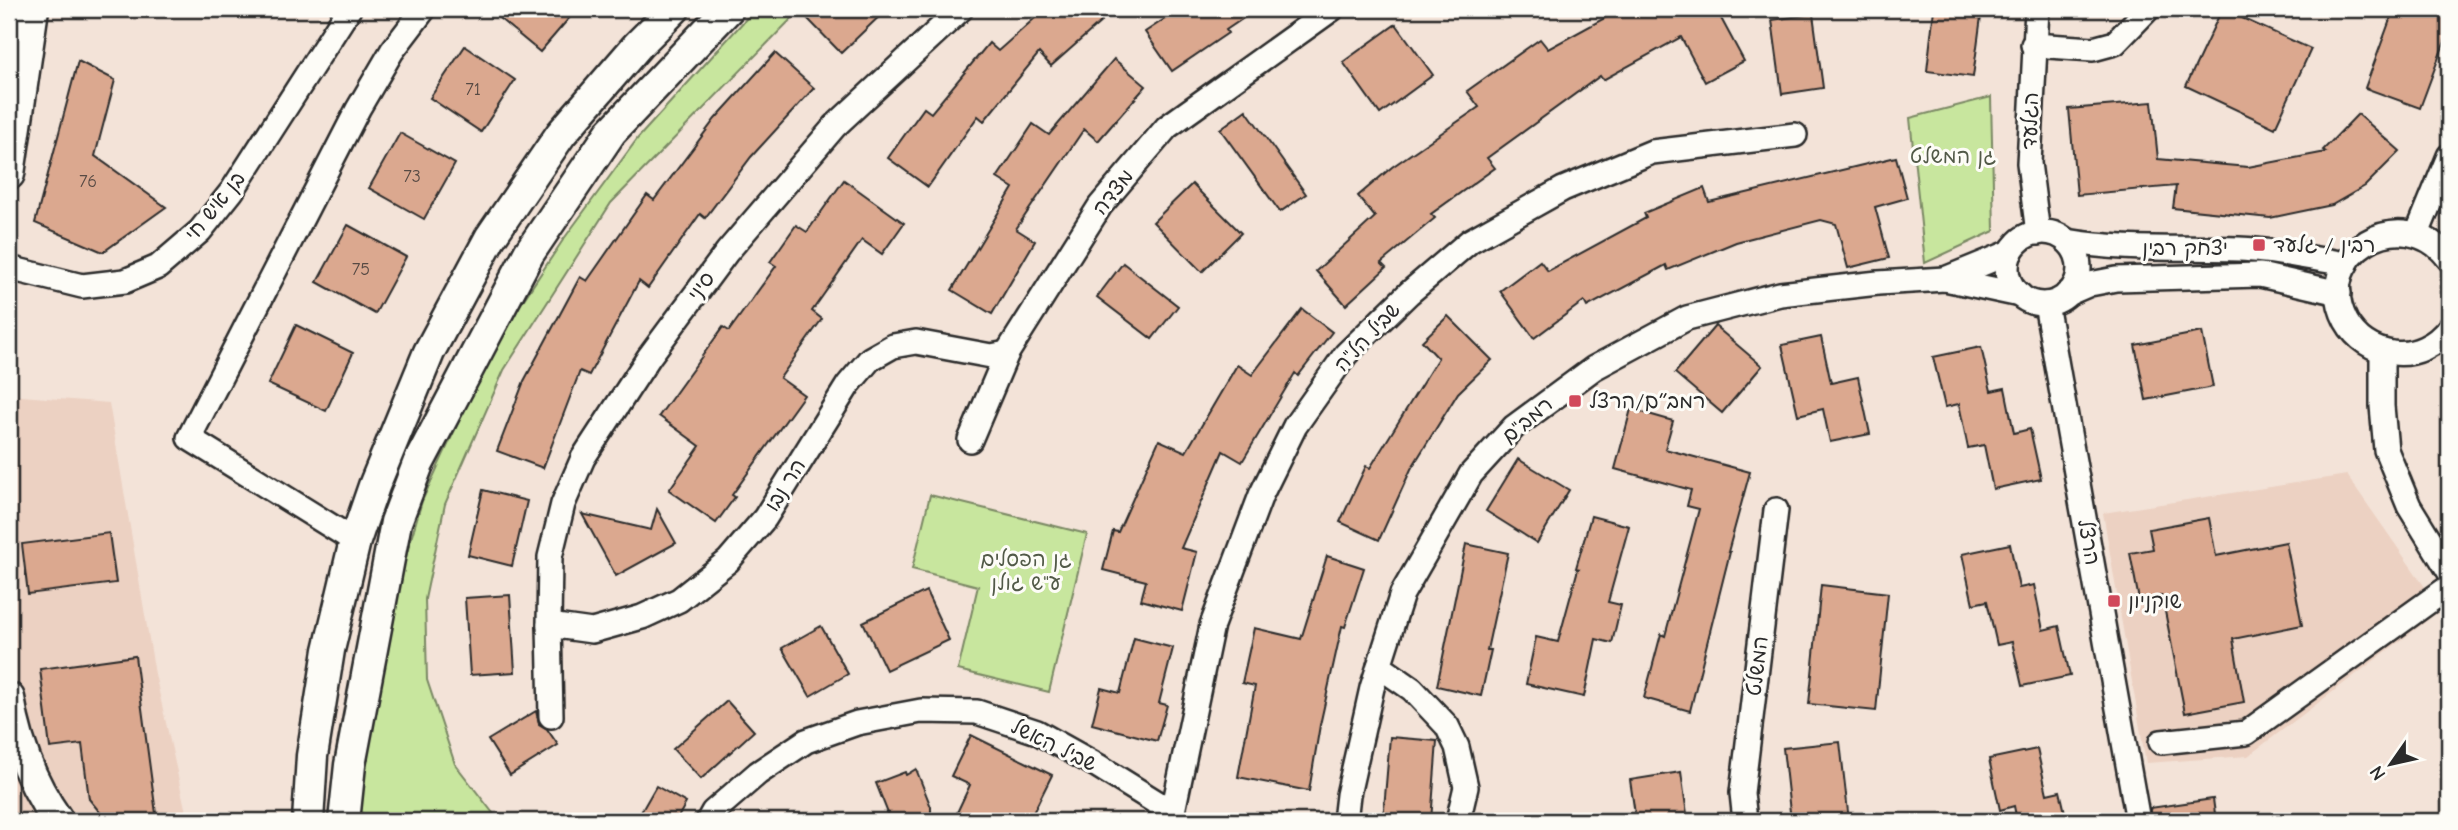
<svg xmlns="http://www.w3.org/2000/svg" width="2458" height="830" font-family="'Comic Neue','Playpen Sans Hebrew',sans-serif">
<rect width="100%" height="100%" fill="#f3e3d8"/>
<filter id="ink" filterUnits="userSpaceOnUse"><feTurbulence type="fractalNoise" baseFrequency=".0143" numOctaves="2"/><feDisplacementMap in="SourceGraphic" scale="14" xChannelSelector="R" yChannelSelector="G"/><feConvolveMatrix kernelMatrix="1 2 1 2 8 2 1 2 1" color-interpolation-filters="sRGB"/></filter>
<g filter="url(#ink)">
<g fill="#ecd1c2">
<polygon points="9,395 109,403 155,674 188,821 9,821"/>
<polygon points="2347,475 2441,610 2248,756 2146,763 2103,513"/>
</g>
<g fill="#c8e69e" stroke="#7a8864" stroke-width="2">
<polygon points="755,9 801,9 611,203 504,370 445,504 425,599 427,680 455,764 499,821 360,821 367,750 394,598 422,501 495,343 563,240 638,138"/>
<polygon points="1991,97 1994,231 1925,263 1910,118"/>
<polygon points="930,495 1087,534 1049,692 958,670 978,586 912,569"/>
</g>
<g fill="#dba88f" stroke="#2b2b2b" stroke-width="2">
<polygon points="488,9 577,9 540,52"/>
<polygon points="816,9 887,9 841,53 807,18"/>
<polygon points="1045,9 1091,9 1102,21 1051,66 1039,53 984,121 978,116 928,187 888,158 924,108 931,113 989,43 998,51"/>
<polygon points="1180,9 1257,9 1226,30 1228,33 1172,71 1145,32"/>
<polygon points="1621,9 1716,9 1744,61 1705,82 1681,37 1603,80 1600,76 1487,158 1495,168 1431,214 1435,218 1381,263 1386,268 1346,305 1316,271 1375,217 1358,196 1392,167 1479,107 1467,91 1540,39 1548,49"/>
<polygon points="1934,9 1982,9 1973,77 1927,71"/>
<polygon points="2222,9 2311,49 2275,128 2186,86"/>
<polygon points="2394,9 2449,9 2449,30 2420,108 2365,88"/>
<polygon points="1813,14 1823,88 1782,94 1772,20"/>
<polygon points="1396,24 1433,75 1380,114 1343,62"/>
<polygon points="465,46 515,80 481,132 430,98"/>
<polygon points="775,53 814,88 751,157 705,218 700,214 648,288 639,281 589,375 580,371 543,468 497,451 524,381 580,277 587,281 647,195 654,200 715,119"/>
<polygon points="1114,59 1146,86 1098,141 1084,129 1016,229 1035,241 992,314 952,290 1013,188 997,178 1033,124 1049,135"/>
<polygon points="78,61 115,80 95,156 166,207 103,252 35,223"/>
<polygon points="2152,102 2158,159 2248,167 2326,152 2323,150 2358,114 2400,151 2365,186 2332,205 2270,218 2173,208 2176,186 2077,195 2069,109"/>
<polygon points="1246,110 1306,194 1280,212 1220,129"/>
<polygon points="400,133 455,164 424,219 369,188"/>
<polygon points="1896,157 1907,198 1875,207 1889,258 1848,268 1836,224 1821,220 1736,242 1668,270 1666,265 1587,307 1584,301 1534,338 1500,291 1540,261 1548,271 1646,218 1644,213 1704,188 1709,202"/>
<polygon points="844,180 904,223 882,254 862,240 812,311 822,319 780,378 804,395 732,495 735,497 716,523 669,490 700,446 659,416 723,327 729,331 776,266 770,262 796,225 807,232"/>
<polygon points="1192,184 1241,233 1202,272 1153,222"/>
<polygon points="348,225 406,257 375,314 317,282"/>
<polygon points="1123,263 1178,306 1152,339 1097,297"/>
<polygon points="1302,309 1332,332 1298,376 1295,373 1242,462 1223,451 1181,548 1197,552 1182,611 1141,600 1146,581 1103,570 1113,531 1118,532 1159,440 1186,452 1237,365 1252,375"/>
<polygon points="1448,316 1492,360 1458,393 1411,469 1379,540 1340,522 1366,466 1370,468 1438,358 1422,341"/>
<polygon points="296,325 353,353 326,411 268,384"/>
<polygon points="1715,326 1762,366 1722,413 1675,373"/>
<polygon points="2202,332 2213,387 2146,400 2135,345"/>
<polygon points="1821,337 1831,383 1858,377 1870,434 1830,442 1823,409 1798,415 1782,345"/>
<polygon points="1981,347 1991,391 2005,388 2014,433 2030,429 2041,479 1993,489 1984,445 1968,448 1959,404 1945,407 1933,357"/>
<polygon points="1631,409 1673,421 1665,449 1750,472 1728,552 1730,552 1690,711 1644,698 1661,634 1665,636 1699,509 1687,506 1691,490 1615,469"/>
<polygon points="1518,459 1569,490 1537,543 1486,511"/>
<polygon points="483,490 527,501 512,566 468,555"/>
<polygon points="657,509 676,543 616,576 582,514 651,530"/>
<polygon points="1591,516 1629,526 1608,602 1621,605 1612,643 1596,639 1584,697 1526,684 1536,637 1558,642 1578,569 1580,569 1576,568"/>
<polygon points="2209,518 2216,556 2286,542 2302,625 2233,639 2244,702 2185,713 2162,596 2139,600 2130,553 2153,549 2149,529"/>
<polygon points="109,533 116,583 28,594 22,544"/>
<polygon points="1466,544 1508,553 1487,650 1491,650 1481,696 1437,686"/>
<polygon points="2010,544 2019,588 2034,585 2043,630 2059,626 2070,676 2022,686 2012,642 1997,645 1987,601 1973,604 1962,554"/>
<polygon points="1327,556 1364,568 1345,627 1342,626 1320,725 1309,791 1238,777 1255,686 1242,683 1254,628 1301,639"/>
<polygon points="1821,585 1888,593 1876,711 1809,704"/>
<polygon points="926,591 949,640 886,670 863,622"/>
<polygon points="510,595 515,672 470,675 465,598"/>
<polygon points="821,626 848,674 810,696 782,648"/>
<polygon points="1134,638 1173,648 1159,703 1167,705 1157,741 1092,724 1101,688 1120,693"/>
<polygon points="135,656 157,821 107,821 89,799 82,744 50,748 40,669"/>
<polygon points="727,701 754,731 701,779 673,749"/>
<polygon points="536,711 539,724 547,729 558,745 510,775 488,740"/>
<polygon points="971,735 1052,775 1029,821 953,821 970,785 951,776"/>
<polygon points="1390,737 1437,741 1431,821 1383,821"/>
<polygon points="1840,742 1849,821 1791,821 1783,748"/>
<polygon points="2037,749 2047,794 2060,791 2067,821 2017,821 2014,806 2000,810 1989,759"/>
<polygon points="916,769 931,807 931,815 915,821 891,821 876,783 905,772 906,775"/>
<polygon points="1681,772 1688,821 1636,821 1630,780"/>
<polygon points="656,786 686,803 676,821 636,821"/>
<polygon points="2213,799 2216,821 2152,821 2150,808"/>
</g>
<g fill="none" stroke-linecap="round" stroke-linejoin="round">
<defs>
<g id="minor">
<polyline points="2037,9 2029,163 2038,233"/>
<polyline points="2033,45 2093,49 2115,43 2148,9"/>
<circle cx="2043" cy="268" r="36"/>
<polyline points="2417,234 2449,156"/>
<path d="M 2067,241 C 2124,251 2181,247 2239,249 C 2274,250 2310,258 2346,264"/>
<path d="M 2449,259 C 2403,198 2311,254 2346,321 C 2356,339 2373,350 2393,353 C 2415,356 2436,345 2449,328"/>
<polyline points="9,268 82,286 125,281 158,267 200,231 232,191 349,9"/>
<polyline points="1945,279 2011,252"/>
<polyline points="2067,294 2090,284 2116,279 2260,275 2339,293"/>
<polyline points="2046,304 2138,821"/>
<polyline points="2382,351 2382,406 2386,450 2409,506 2449,571"/>
<polyline points="970,440 1007,353 1100,206 1167,127 1332,9"/>
<polyline points="355,541 189,438 358,109 392,51 424,9"/>
<polyline points="549,625 592,631 642,617 679,600 728,561 765,518 848,385 870,359 893,346 916,342 991,356 1007,353"/>
<polyline points="1379,666 1412,689 1447,726 1457,747 1466,787 1458,821"/>
<polyline points="551,716 549,625 550,557 563,504 583,458 649,357 727,252 835,126 961,9"/>
<polyline points="2161,742 2246,733 2449,587"/>
<polyline points="708,821 713,812 758,773 806,741 857,723 921,711 977,712 1037,732 1098,766 1172,812"/>
<polyline points="1171,821 1212,625 1261,495 1295,426 1346,354 1409,293 1470,241 1563,189 1652,152 1795,135"/>
<polyline points="1345,821 1348,795 1372,688 1402,594 1471,474 1514,427 1594,368 1687,318 1780,294 1878,283 1945,279 2020,295"/>
<polyline points="1745,821 1742,793 1776,510"/>
</g>
<g id="major">
<polyline points="9,174 33,9"/>
<path d="M 9,698 C 16,744 31,783 58,821"/>
<polyline points="308,821 312,756 329,650 355,541 374,486 429,352 490,238 561,134 638,45 674,9"/>
<polyline points="344,821 350,765 396,522 418,464 529,253 611,132 728,9"/>
</g>
</defs>
<use href="#minor" stroke="#2b2b2b" stroke-width="28"/>
<use href="#major" stroke="#2b2b2b" stroke-width="35"/>
<use href="#minor" stroke="#fdfcf7" stroke-width="23"/>
<use href="#major" stroke="#fdfcf7" stroke-width="30"/>
</g>
</g>
<g fill="#d1495b" stroke="#fdfcf7" stroke-width="2.5">
<rect x="2252" y="238" width="14" height="14" rx="3.5"/>
<rect x="1568" y="394" width="14" height="14" rx="3.5"/>
<rect x="2107" y="594" width="14" height="14" rx="3.5"/>
</g>
<g text-anchor="middle" dominant-baseline="central" stroke-width="6" stroke-linejoin="round" paint-order="stroke">
<g font-size="18" fill="#574a44">
<text x="473" y="89">71</text>
<text x="412" y="176">73</text>
<text x="88" y="181">76</text>
<text x="361" y="269">75</text>
</g>
<g font-size="21" fill="#2b2b2b" stroke="#fdfcf7">
<text transform="translate(2030 121) rotate(-88)">הגלעד</text>
<text transform="translate(1113 192) rotate(-51)">מצדה</text>
<text transform="translate(215 206) rotate(-51)">בן איש חי</text>
<text x="2185" y="248">יצחק רבין</text>
<text transform="translate(701 286) rotate(-54)">סיני</text>
<text transform="translate(1367 337) rotate(-47)">שביל הל"ה</text>
<text transform="translate(1527 420) rotate(-40)">רמב"ם</text>
<text transform="translate(785 485) rotate(-58)">הר נבו</text>
<text transform="translate(2089 542) rotate(80)">הרצל</text>
<text transform="translate(1757 666) rotate(-83)">המשלט</text>
<text transform="translate(1054 745) rotate(26)">שביל האשל</text>
</g>
<g font-size="21" fill="#525a48" stroke="#fdfcf7">
<text x="1953" y="156">גן המשלט</text>
<text x="1026" y="559">גן הפסלים<tspan x="1026" dy="24">ע"ש גולן</tspan></text>
</g>
<g font-size="21" fill="#2b2b2b" stroke="#fdfcf7" text-anchor="start">
<text x="2273" y="245">רבין / גלעד</text>
<text x="1589" y="401">רמב״ם/הרצל</text>
<text x="2128" y="601">שוקניון</text>
</g>
</g>
<rect width="2458" height="830" fill="none" stroke="#fdfcf7" stroke-width="35"/>
<rect x="18" y="18" width="2423" height="795" fill="none" stroke="#2b2b2b" stroke-width="2.5" filter="url(#ink)"/>
<g transform="translate(2391 764) rotate(236)" stroke="#fdfcf7" stroke-width="5" paint-order="stroke">
<path d="M0-5L12 26L0 18L-12 26Z" fill="#2b2b2b"/>
<text y="-10" font-size="19" font-weight="bold" text-anchor="middle" fill="#2b2b2b">N</text>
</g>
</svg>
